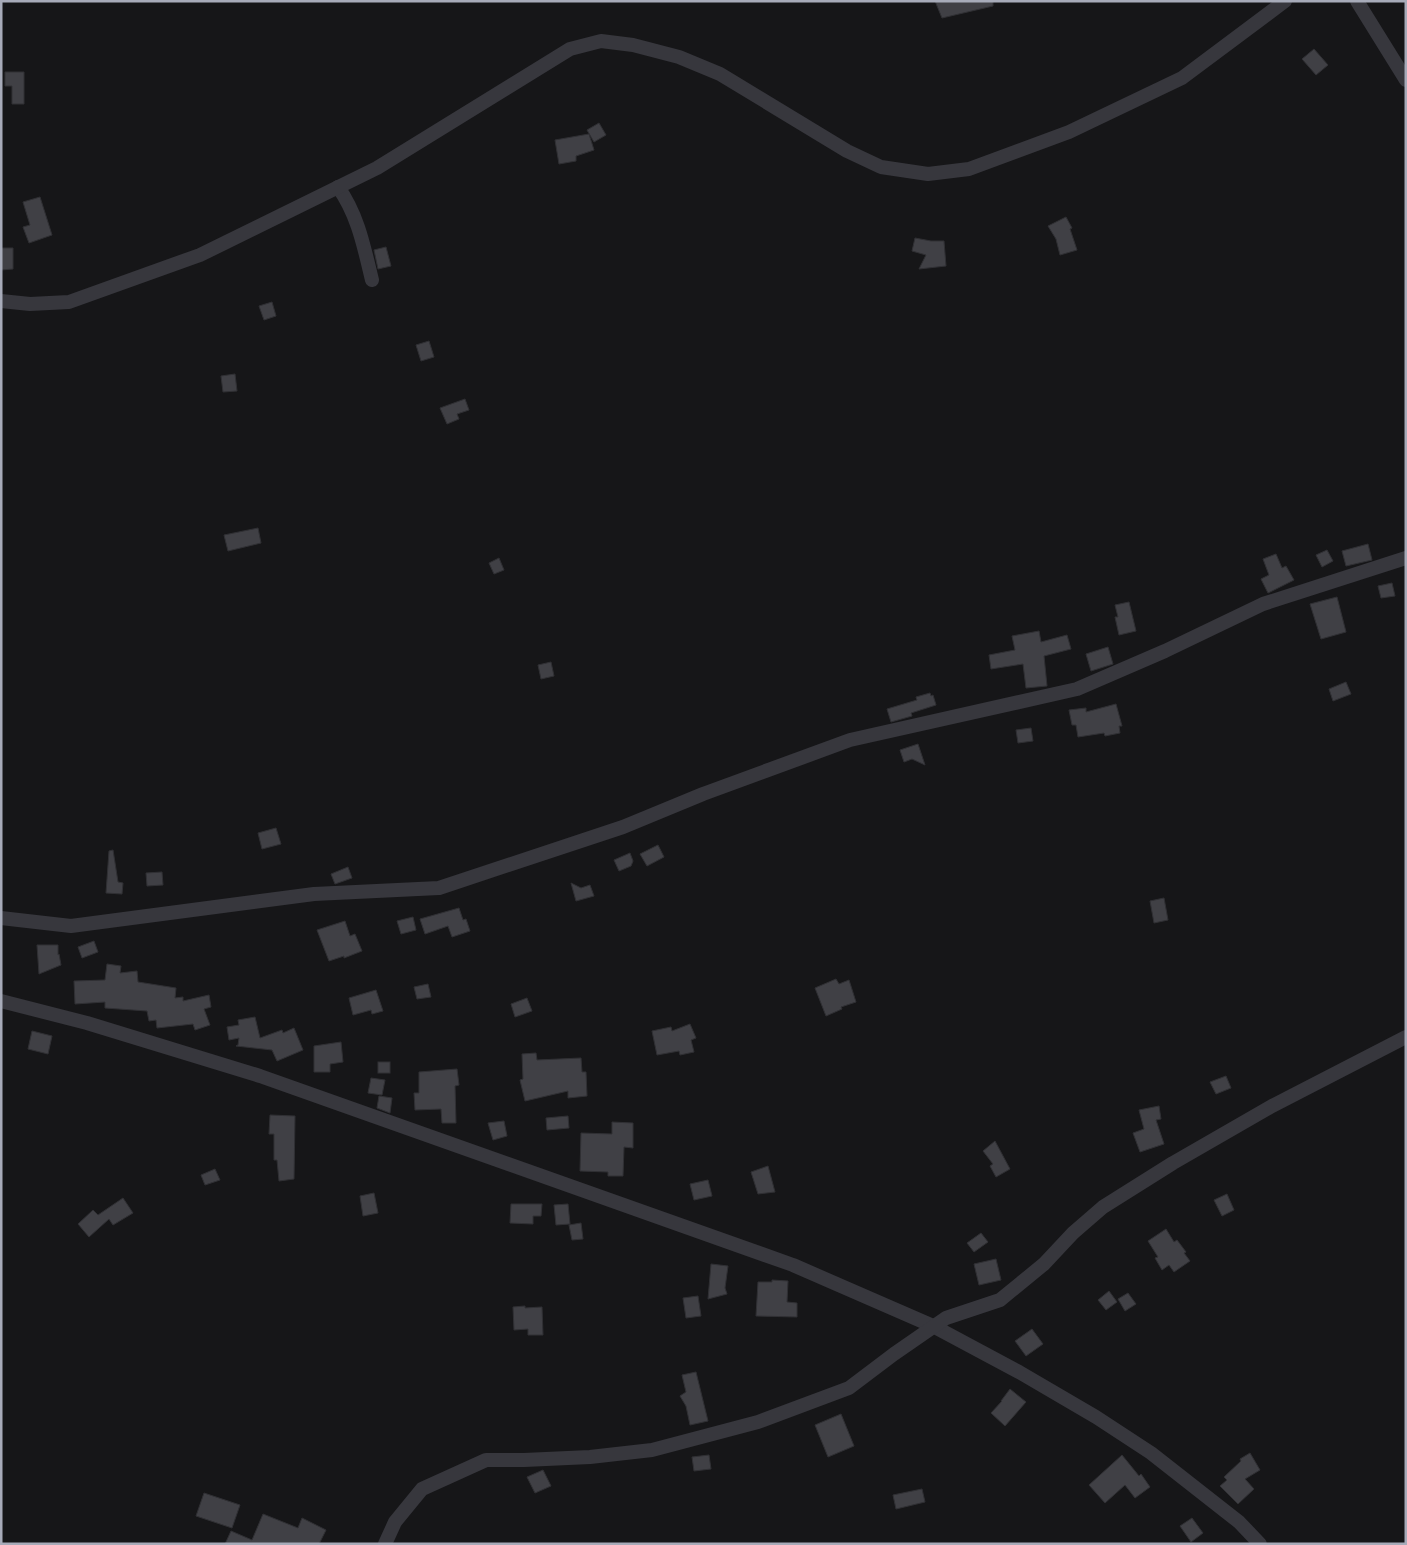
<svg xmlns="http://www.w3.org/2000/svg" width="1407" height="1545" font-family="'Public Sans',sans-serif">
<rect width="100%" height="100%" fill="#161618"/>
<g fill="#404045" stroke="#303034">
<polygon points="935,1 993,1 993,6 942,18"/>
<polygon points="1314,49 1328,65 1316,75 1302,59"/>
<polygon points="5,72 24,72 24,104 12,104 12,86 5,86"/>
<polygon points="599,123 606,135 594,142 587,130"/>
<polygon points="589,134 594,150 576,156 576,161 559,164 555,140"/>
<polygon points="40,197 52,235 29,243 23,227 30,225 23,202"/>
<polygon points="1066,217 1072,228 1070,229 1077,250 1060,255 1056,239 1048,226"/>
<polygon points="915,238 931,241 944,241 946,266 919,269 926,255 912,251"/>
<polygon points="386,247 391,266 378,269 374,250"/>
<polygon points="1,248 13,248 13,269 1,270"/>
<polygon points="272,302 276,316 264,320 259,306"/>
<polygon points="429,341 434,357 421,361 416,345"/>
<polygon points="235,374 237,391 223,392 221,376"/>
<polygon points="465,399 469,410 457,414 459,419 447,424 440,408"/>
<polygon points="258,528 261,543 228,551 224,535"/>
<polygon points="1368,544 1372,560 1346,566 1342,551"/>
<polygon points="1327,550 1333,561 1322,567 1316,555"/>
<polygon points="1276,554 1282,568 1286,566 1294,580 1268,593 1261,579 1269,575 1263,559"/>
<polygon points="499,558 504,570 494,574 489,563"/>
<polygon points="1392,583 1395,596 1381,598 1378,586"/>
<polygon points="1337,597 1346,632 1321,639 1310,604"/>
<polygon points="1129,602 1136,631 1119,635 1115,617 1118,617 1115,605"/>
<polygon points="1039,631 1041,642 1067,635 1071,649 1044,656 1047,686 1026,688 1023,664 991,669 989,655 1015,650 1012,636"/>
<polygon points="1108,647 1113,664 1091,671 1086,654"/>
<polygon points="551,662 554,676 541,679 538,665"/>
<polygon points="1346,682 1351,694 1333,701 1329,689"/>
<polygon points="930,693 931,696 933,695 936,705 911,713 912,716 891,722 887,709 917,700 916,697"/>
<polygon points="1116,704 1122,726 1119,726 1120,733 1105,736 1104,733 1078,737 1076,725 1072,725 1069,710 1086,708 1086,712"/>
<polygon points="1031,728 1033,741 1018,743 1016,730"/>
<polygon points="918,744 925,765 912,759 904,762 900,750"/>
<polygon points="276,828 281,844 262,849 258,833"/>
<polygon points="658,845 664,857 647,866 640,854"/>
<polygon points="113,850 118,882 123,883 122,894 106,893 109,851"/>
<polygon points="630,853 633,861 631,866 619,871 614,860"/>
<polygon points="348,867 352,878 335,884 331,874"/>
<polygon points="162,872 163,885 147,886 146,873"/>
<polygon points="571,883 581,888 590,885 594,896 576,901"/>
<polygon points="1164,898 1168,920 1154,923 1150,901"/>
<polygon points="459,908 463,920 466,919 470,931 452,937 448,926 425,934 420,919"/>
<polygon points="413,917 416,930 401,934 397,921"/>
<polygon points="345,921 350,936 355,934 362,951 344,958 344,956 329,961 317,930"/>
<polygon points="94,941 98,952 82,958 78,947"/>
<polygon points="37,945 58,945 58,955 59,954 61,965 39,974"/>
<polygon points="107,964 121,966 120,973 137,971 138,982 176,988 175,998 183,997 183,1001 209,995 211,1007 204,1009 210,1025 195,1030 193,1024 157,1028 156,1020 149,1021 147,1011 105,1008 105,1002 75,1004 74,981 105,980"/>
<polygon points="836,979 839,984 849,980 856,1002 841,1007 842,1009 826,1016 815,988"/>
<polygon points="428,984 431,997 417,999 414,987"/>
<polygon points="376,990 383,1011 372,1014 371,1010 353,1015 349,998"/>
<polygon points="527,998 532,1011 515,1017 511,1004"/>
<polygon points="255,1017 260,1038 282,1030 283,1033 294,1028 303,1050 277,1061 272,1050 236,1046 238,1045 239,1038 229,1040 227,1027 239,1025 238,1020"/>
<polygon points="690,1024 696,1038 691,1040 694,1052 680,1055 679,1051 657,1055 652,1031 671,1027 672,1031"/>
<polygon points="32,1031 52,1036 48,1054 28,1049"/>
<polygon points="341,1042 343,1062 330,1064 330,1072 314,1072 314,1046"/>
<polygon points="536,1053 537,1060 581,1058 582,1072 586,1072 587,1096 568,1098 568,1091 525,1101 520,1080 523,1079 522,1054"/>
<rect x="378" y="1062" width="12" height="11"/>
<polygon points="457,1069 459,1085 455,1086 456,1123 442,1123 441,1109 415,1110 414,1093 419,1093 419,1072"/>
<polygon points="1226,1076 1231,1088 1216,1094 1210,1082"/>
<polygon points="371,1078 385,1080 382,1095 368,1093"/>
<polygon points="379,1096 392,1098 390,1113 377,1108"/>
<polygon points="1159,1106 1161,1119 1156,1120 1164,1144 1140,1152 1133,1133 1144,1129 1139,1110"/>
<polygon points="270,1115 295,1116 294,1179 279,1181 277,1160 274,1160 274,1134 269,1134"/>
<polygon points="568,1116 569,1128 547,1130 546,1118"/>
<polygon points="504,1121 507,1136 493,1140 488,1123"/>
<polygon points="612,1122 633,1123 633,1148 624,1147 623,1176 608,1176 608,1172 580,1171 581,1133 612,1134"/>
<polygon points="995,1141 1010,1169 996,1177 990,1166 993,1164 983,1151"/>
<polygon points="768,1166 775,1192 758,1194 751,1172"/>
<polygon points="215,1169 220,1180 205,1185 201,1175"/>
<polygon points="708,1180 712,1196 694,1200 690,1184"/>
<polygon points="374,1193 378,1213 363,1216 360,1196"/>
<polygon points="1227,1194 1234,1210 1222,1216 1214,1200"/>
<polygon points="123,1198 133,1213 113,1225 109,1219 89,1237 78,1224 93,1210 98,1215"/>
<polygon points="511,1204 542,1204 541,1216 533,1216 533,1224 510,1223"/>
<polygon points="568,1204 570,1224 556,1225 554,1205"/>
<polygon points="581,1223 583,1239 572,1240 569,1225"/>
<polygon points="1166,1229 1174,1242 1177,1240 1186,1252 1184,1253 1190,1261 1174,1272 1169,1265 1162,1270 1155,1258 1158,1257 1148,1241"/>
<polygon points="981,1233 988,1242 974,1252 967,1243"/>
<polygon points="996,1259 1001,1280 979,1285 974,1264"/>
<polygon points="711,1264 728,1266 725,1288 727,1294 708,1299"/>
<polygon points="772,1280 788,1281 787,1302 797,1303 797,1317 756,1316 758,1282 772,1282"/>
<polygon points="1109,1291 1117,1302 1106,1310 1098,1300"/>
<polygon points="1128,1293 1136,1304 1125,1311 1118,1299"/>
<polygon points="698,1296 701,1316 686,1318 683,1298"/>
<polygon points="525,1306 525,1308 542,1307 543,1335 528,1335 528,1329 514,1330 513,1307"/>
<polygon points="1032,1329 1043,1344 1026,1356 1015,1341"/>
<polygon points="696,1372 708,1421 690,1425 686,1406 680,1396 686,1392 682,1375"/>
<polygon points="1010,1389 1026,1402 1005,1426 991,1413 1002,1401 1001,1401"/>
<polygon points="841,1414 854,1446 828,1457 815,1425"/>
<polygon points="1250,1453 1260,1470 1245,1479 1254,1489 1238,1504 1220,1486 1227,1480 1224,1477 1241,1461 1240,1459"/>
<polygon points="709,1455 711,1469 694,1471 692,1457"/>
<polygon points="1122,1455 1139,1476 1141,1474 1150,1487 1135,1498 1125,1485 1105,1503 1089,1485"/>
<polygon points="543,1470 551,1486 535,1493 527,1477"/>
<polygon points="922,1489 925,1502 896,1509 893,1495"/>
<polygon points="204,1493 240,1505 232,1528 196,1516"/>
<polygon points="263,1514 298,1528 302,1518 326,1530 319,1544 225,1544 231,1531 252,1540"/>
<polygon points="1192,1518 1203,1533 1191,1542 1180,1526"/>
</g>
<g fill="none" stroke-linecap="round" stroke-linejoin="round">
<g stroke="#37373d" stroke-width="14">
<polyline points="1357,1 1406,80"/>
<path d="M 338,187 C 358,215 364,247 372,280"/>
<polyline points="1,301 30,304 69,302 200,255 377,168 570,49 601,41 633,45 679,57 720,74 847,151 881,167 928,174 969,169 1069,132 1182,78 1285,1"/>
<polyline points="1,918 71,926 314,894 439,888 623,827 703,794 850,740 1077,689 1165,651 1263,604 1406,558"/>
<polyline points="1,1001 87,1023 260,1076 793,1265 933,1326 1019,1372 1096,1417 1151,1453 1239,1522 1260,1544"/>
<polyline points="385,1544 395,1522 422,1489 486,1460 524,1460 590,1457 652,1450 758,1422 849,1388 894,1354 946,1318 1000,1300 1044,1264 1073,1233 1103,1207 1173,1163 1272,1106 1406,1037"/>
</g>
</g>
<rect width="1407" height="1545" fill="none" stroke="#a7abb9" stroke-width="5"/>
</svg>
